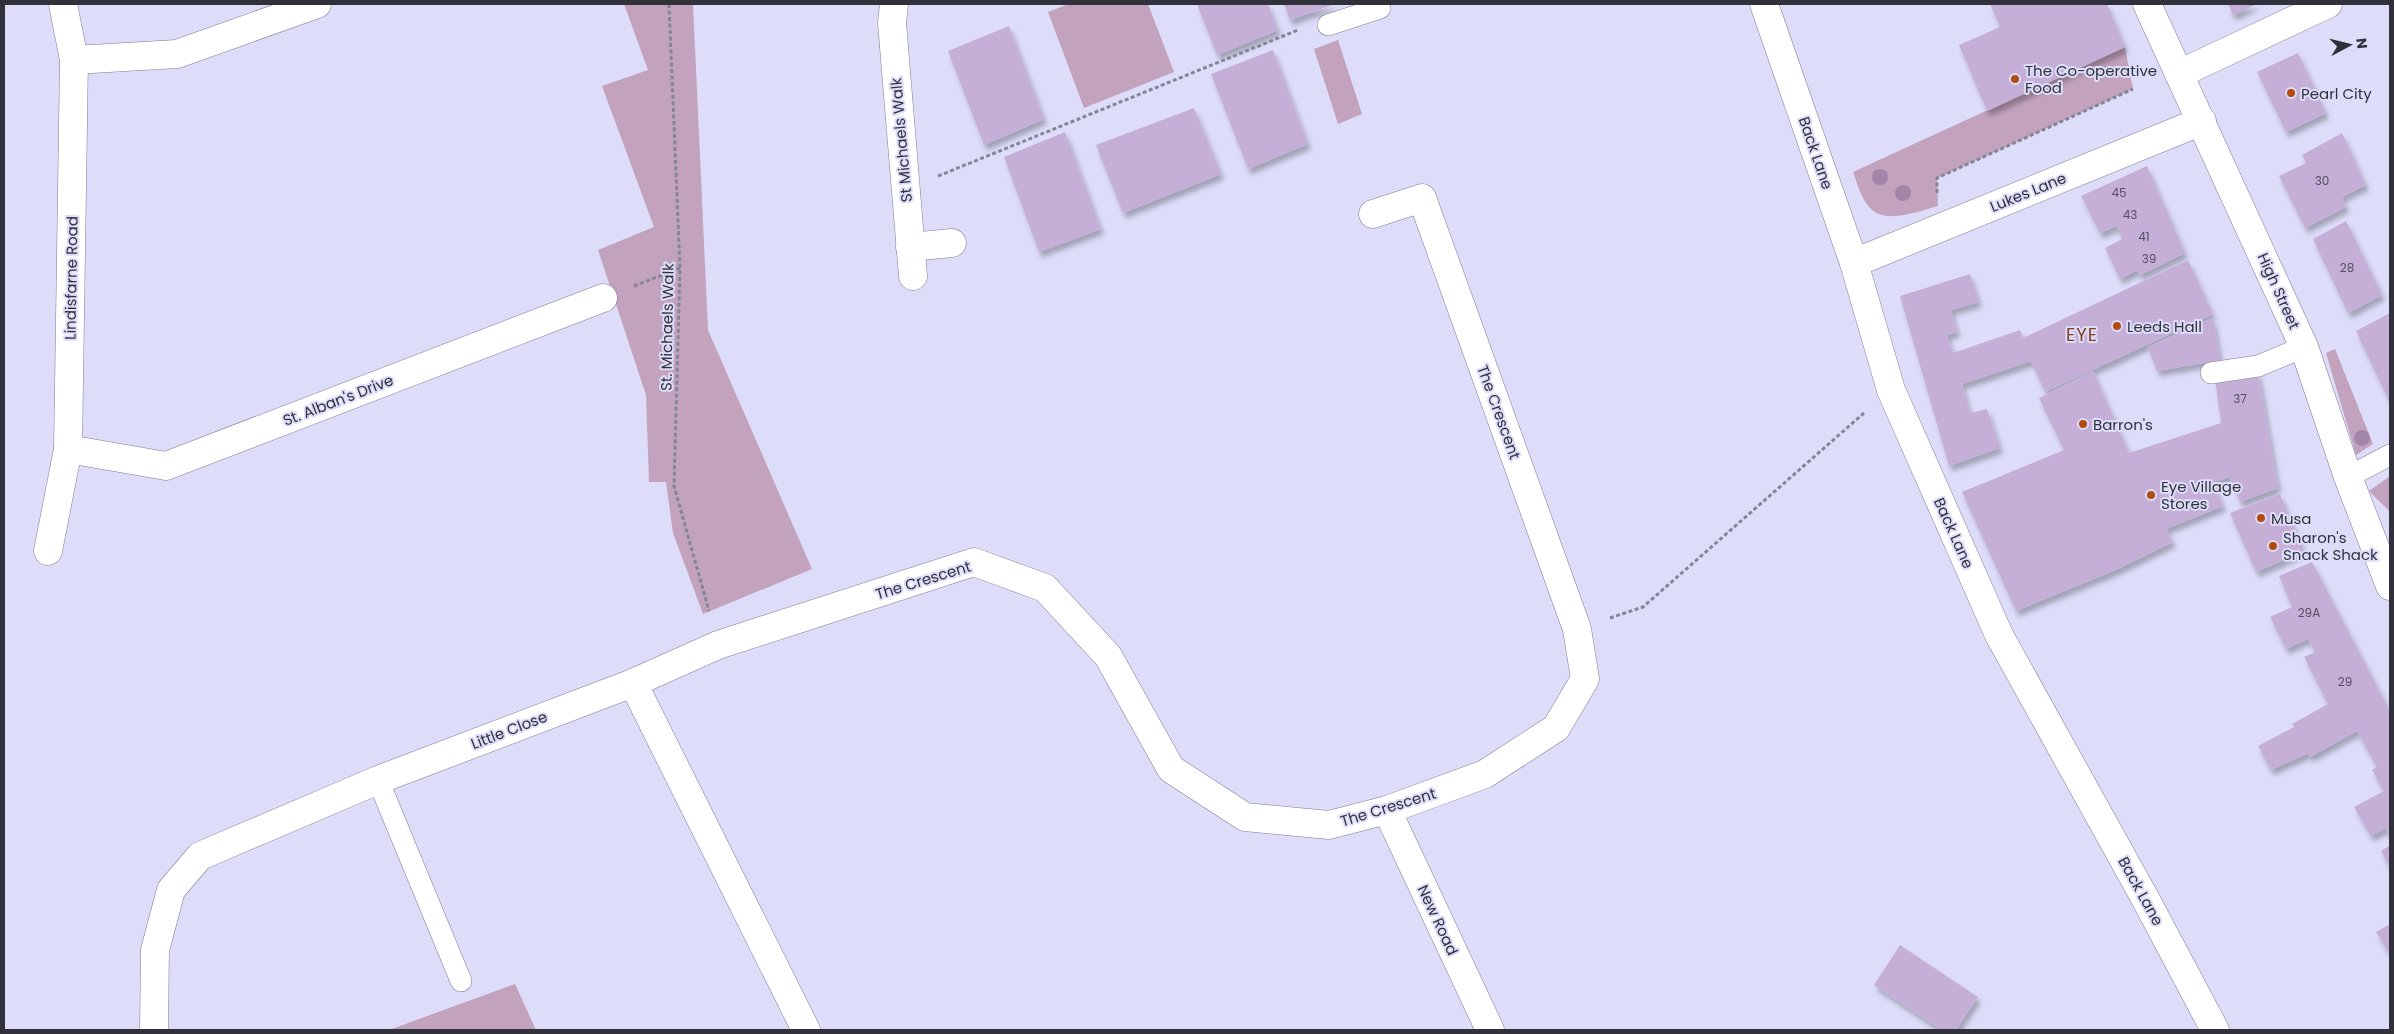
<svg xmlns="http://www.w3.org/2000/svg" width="2394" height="1034" font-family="Poppins,sans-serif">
<defs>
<filter id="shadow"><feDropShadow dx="3" dy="5.5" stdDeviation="2.5" flood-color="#0004"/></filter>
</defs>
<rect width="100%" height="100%" fill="#ddddfa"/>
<g fill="#c2a2bc">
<polygon points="624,4 693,4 708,330 812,569 703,614 673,533 666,482 649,482 646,395 598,250 654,227 602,86 648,70"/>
<polygon points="1069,4 1148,4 1174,72 1084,108 1048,12"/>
<polygon points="1338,40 1362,114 1338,124 1314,49"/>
<path d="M 2125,47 L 2133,89 L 1937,178 L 1938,206 C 1919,211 1886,225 1870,208 C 1861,198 1857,183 1853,172 Z"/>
<polygon points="2335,349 2373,444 2356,455 2326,353"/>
<polygon points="2390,476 2390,512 2369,491"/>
<polygon points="515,984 536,1030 389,1030"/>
</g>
<g fill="#c5afd7" filter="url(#shadow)">
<polygon points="1197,4 1268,4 1278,30 1217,55"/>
<polygon points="1284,4 1335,4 1290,20"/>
<polygon points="1990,4 2107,4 2125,47 1987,111 1959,45 2000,27"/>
<polygon points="2228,4 2257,4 2233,15"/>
<polygon points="1009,26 1044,119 984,145 948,51"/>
<polygon points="1273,50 1308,144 1248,169 1211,74"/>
<polygon points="2298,53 2326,113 2286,132 2257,72"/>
<polygon points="1194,108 1221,174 1123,213 1096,145"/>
<polygon points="1065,132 1101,229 1039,252 1004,157"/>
<polygon points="2342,133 2366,185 2342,197 2346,207 2305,228 2279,176 2306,163 2302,155"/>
<polygon points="2147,166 2185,253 2140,275 2137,270 2120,279 2105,248 2122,239 2117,226 2100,233 2081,196"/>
<polygon points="2346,221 2382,295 2348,313 2313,239"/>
<polygon points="2188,260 2213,314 2045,392 2031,361 1962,384 1970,413 1987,409 2000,448 1949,466 1900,296 1970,274 1979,302 1951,310 1957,332 1947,335 1953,353 2020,330 2023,338"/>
<polygon points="2390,313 2390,403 2356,331"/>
<polygon points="2213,318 2220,360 2157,371 2148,347"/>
<polygon points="2093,371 2129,453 2221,423 2215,379 2258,372 2278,488 2240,502 2230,477 2213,482 2223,506 2166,529 2173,542 2118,569 2016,611 1962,492 2064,450 2039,398"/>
<polygon points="2280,494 2304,551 2256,572 2230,513"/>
<polygon points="2312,562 2390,711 2390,837 2386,828 2371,836 2354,807 2384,791 2372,770 2377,767 2357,731 2310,757 2308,753 2271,770 2258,746 2294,727 2292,724 2328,704 2304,657 2315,652 2308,639 2286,649 2270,617 2292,607 2279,576"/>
<polygon points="2390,845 2390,867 2381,851"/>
<polygon points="2390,924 2390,952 2389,953 2376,932"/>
<polygon points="1900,945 1978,997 1956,1030 1942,1030 1874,985"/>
</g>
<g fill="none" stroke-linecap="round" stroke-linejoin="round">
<defs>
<g id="service">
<polyline points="1328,25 1380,8"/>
<polyline points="2211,373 2258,366 2304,347"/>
<polyline points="2348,477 2390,455"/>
<polyline points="378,780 461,981"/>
</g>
<g id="minor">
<polyline points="894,4 892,23 913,276"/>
<polyline points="1764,4 1854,263 1891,390 1999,635 2146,900 2215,1030"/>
<polyline points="74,60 177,54 317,4"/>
<polyline points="2179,74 2328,4"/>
<polyline points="910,247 952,243"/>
<polyline points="1854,263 2202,121"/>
<polyline points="68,449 166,466 603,298"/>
<polyline points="48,551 68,449 74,60 63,4"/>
<polyline points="633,683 806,1030"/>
<polyline points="1387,810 1490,1030"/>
<polyline points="154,1030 155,950 171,890 200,856 378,780 633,683 718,645 974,562 1045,588 1108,656 1171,769 1245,817 1329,825 1387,810 1485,774 1556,728 1585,679 1577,629 1422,198 1373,214"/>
</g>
<polyline id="tertiary" points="2147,4 2304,347 2348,477 2390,586"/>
</defs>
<use href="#service" stroke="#7d7c96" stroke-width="22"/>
<use href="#minor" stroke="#7d7c96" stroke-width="29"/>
<use href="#tertiary" stroke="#7d7c96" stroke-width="29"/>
<g stroke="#858598" stroke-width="3" stroke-dasharray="4 2.5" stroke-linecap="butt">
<polyline points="669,4 680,268 674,486 709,611"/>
<polyline points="938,176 1298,30"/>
<polyline points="1937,193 1937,178 2133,89"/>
<polyline points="634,286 680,268"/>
<polyline points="1610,618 1643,607 1864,413"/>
</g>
<use href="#service" stroke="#fff" stroke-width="21"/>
<use href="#minor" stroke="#fff" stroke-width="28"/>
<use href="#tertiary" stroke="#fff" stroke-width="28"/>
</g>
<g fill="#a286aa">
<circle cx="1880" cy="177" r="8"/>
<circle cx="1903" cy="193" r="8"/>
<circle cx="2362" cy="438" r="8"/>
</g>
<g fill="#af4c12" stroke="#ddddfa" stroke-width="2">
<circle cx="2015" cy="79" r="5"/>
<circle cx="2291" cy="93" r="5"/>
<circle cx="2117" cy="326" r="5"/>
<circle cx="2083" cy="424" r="5"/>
<circle cx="2151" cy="495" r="5"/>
<circle cx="2261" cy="518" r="5"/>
<circle cx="2273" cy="546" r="5"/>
</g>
<g text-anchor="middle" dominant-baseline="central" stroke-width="4" stroke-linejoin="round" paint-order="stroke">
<g font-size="12" fill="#565063">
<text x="2322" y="180">30</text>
<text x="2119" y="192">45</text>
<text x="2130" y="214">43</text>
<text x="2144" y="236">41</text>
<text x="2149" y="258">39</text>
<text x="2347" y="267">28</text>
<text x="2240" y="398">37</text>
<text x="2309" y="612">29A</text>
<text x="2345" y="681">29</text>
</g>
<g font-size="15" fill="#31313c" stroke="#ddddfa" text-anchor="start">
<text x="2025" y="70">The Co-operative<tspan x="2025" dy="17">Food</tspan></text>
<text x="2301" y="93">Pearl City</text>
<text x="2127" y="326">Leeds Hall</text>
<text x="2093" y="424">Barron's</text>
<text x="2161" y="486">Eye Village<tspan x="2161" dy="17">Stores</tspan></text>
<text x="2271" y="518">Musa</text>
<text x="2283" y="537">Sharon's<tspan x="2283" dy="17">Snack Shack</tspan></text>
</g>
<g font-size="15" fill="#31313c" stroke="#ddddfa">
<text transform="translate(901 140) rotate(-95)">St Michaels Walk</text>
<text transform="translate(1816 153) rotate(71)">Back Lane</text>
<text transform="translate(2028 192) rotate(-22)">Lukes Lane</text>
<text transform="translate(71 278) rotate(-89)">Lindisfarne Road</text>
<text transform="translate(2279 291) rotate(66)">High Street</text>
<text transform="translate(667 327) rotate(-89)">St. Michaels Walk</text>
<text transform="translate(338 400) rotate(-21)">St. Alban's Drive</text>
<text transform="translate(1499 412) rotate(70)">The Crescent</text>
<text transform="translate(1954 533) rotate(66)">Back Lane</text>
<text transform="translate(923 580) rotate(-17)">The Crescent</text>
<text transform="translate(509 730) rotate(-21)">Little Close</text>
<text transform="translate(1388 807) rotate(-17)">The Crescent</text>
<text transform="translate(2141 891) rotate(61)">Back Lane</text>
<text transform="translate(1438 920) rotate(65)">New Road</text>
</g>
<g font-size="18" letter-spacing="1" fill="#814020" stroke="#ddddfa">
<text x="2082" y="334">EYE</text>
</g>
</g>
<rect width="2394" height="1034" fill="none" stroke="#31313c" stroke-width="10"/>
<g transform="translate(2349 45) rotate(83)" stroke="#ddddfa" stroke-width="4" paint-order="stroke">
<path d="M0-4L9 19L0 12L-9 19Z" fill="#31313c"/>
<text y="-8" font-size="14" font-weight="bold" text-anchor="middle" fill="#31313c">N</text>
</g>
</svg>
